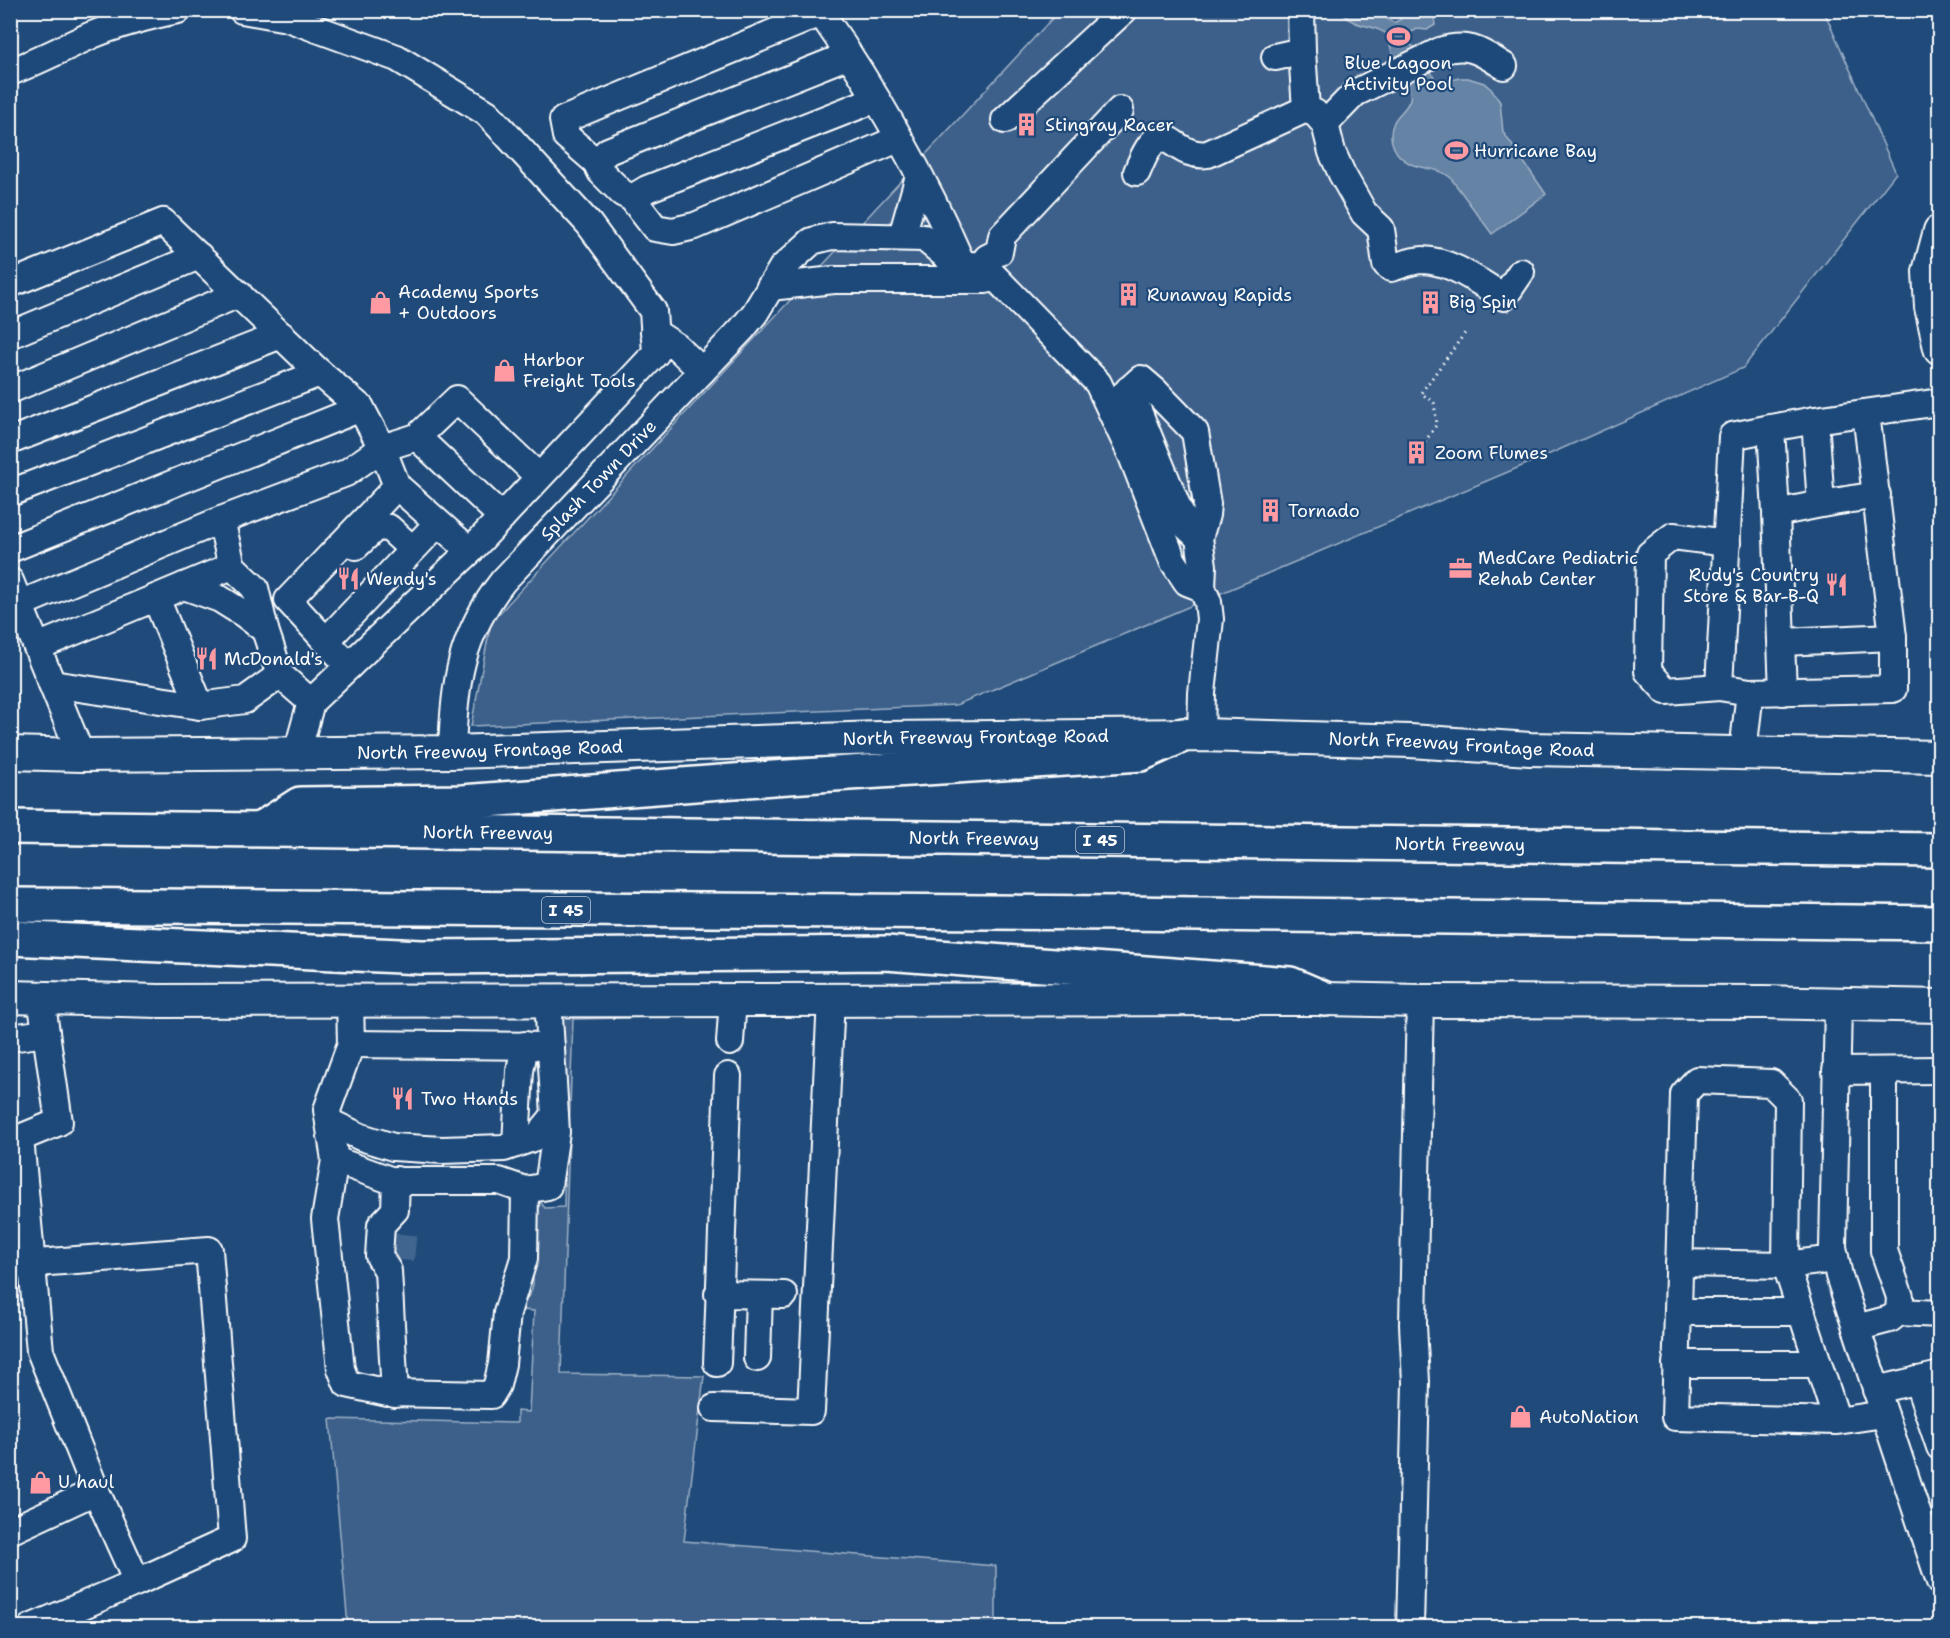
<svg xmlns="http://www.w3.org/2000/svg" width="1950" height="1638" font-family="'Shantell Sans',sans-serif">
<rect width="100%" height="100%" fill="#1f4a7a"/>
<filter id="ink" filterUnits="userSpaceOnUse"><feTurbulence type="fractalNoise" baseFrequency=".0167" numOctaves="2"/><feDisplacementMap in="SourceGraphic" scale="12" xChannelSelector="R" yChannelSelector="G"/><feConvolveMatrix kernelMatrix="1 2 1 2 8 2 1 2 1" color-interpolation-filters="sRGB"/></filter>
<g filter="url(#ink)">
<g fill="#3c618b" stroke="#9eb0c5" stroke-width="1.5">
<polygon points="1059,11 1824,11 1896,173 1743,368 1534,461 956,705 471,726 491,622"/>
<polygon points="627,1011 630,1018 573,1019 561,1374 704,1376 684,1541 996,1566 996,1627 348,1627 330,1419 517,1423 517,1411 529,1412 534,1311 522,1310 521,1308 531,1292 533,1285 535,1207 537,1203 541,1203 545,1208 564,1207 566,1081 562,1019 565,1014"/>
</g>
<g fill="#6583a4" stroke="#a3b5c8" stroke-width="1.5">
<path d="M 1341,11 L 1386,11 L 1387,19 L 1394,23 L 1401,19 L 1402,11 L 1411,11 L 1416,14 L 1428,11 L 1432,12 L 1434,15 L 1435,25 L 1427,30 L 1417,29 L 1408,34 L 1409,44 L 1416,48 L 1413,53 L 1400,60 L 1393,58 L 1388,35 C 1371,22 1355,30 1341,11 Z"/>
<path d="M 1422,70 L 1431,72 L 1436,81 L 1440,83 L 1459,78 L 1468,78 L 1484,83 L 1491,89 L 1500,102 L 1503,132 L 1546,194 L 1492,234 L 1450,177 C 1436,167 1426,170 1411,164 C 1395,157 1386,139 1394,122 C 1398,114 1408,108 1410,99 C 1412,92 1407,86 1409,77 Z"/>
</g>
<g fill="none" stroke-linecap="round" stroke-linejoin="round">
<polyline stroke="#41658e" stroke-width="26" stroke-dasharray="26 13" stroke-linecap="butt" points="401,1260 404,1231"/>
<defs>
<g id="minor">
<polyline points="242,10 287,18 397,58 487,113 589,224 653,311 656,353 470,551"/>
<path d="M 819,10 C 874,89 924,176 962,264"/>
<polyline points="1301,10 1302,51"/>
<polyline points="821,13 563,120 566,136 596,162 601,172 622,193 632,198 655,228 673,231 695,226 898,139"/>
<polyline points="1275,57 1302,51 1306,109"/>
<path d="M 10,72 C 39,61 65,47 92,35 C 116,25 152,15 178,10"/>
<polyline points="1005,120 1124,10"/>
<path d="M 1325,124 L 1332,152 L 1342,174 L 1364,213 L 1381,229 L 1386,264 L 1391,268 C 1401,265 1413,260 1423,260 C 1453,261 1480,283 1504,297 L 1521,272"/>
<polyline points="596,162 608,151 849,55"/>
<path d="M 1137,172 C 1164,104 1169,160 1208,154 L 1306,109 L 1315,113 L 1325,124 L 1355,93 L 1440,51 C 1468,42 1480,51 1504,66"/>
<polyline points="632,198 647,189 876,99"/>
<polyline points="902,236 919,176"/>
<polyline points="981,266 987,258 999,252 1002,236 1120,110"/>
<polyline points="10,284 163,222 320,373 361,408 382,448 397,486 470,551 311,702 297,753"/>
<polyline points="770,287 834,280 986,280"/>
<polyline points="654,332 677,347 702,371"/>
<polyline points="10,335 199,256"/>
<polyline points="10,390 239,294"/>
<polyline points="1110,407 1141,379 1155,391 1195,432 1207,504 1206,515 1199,538 1185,525 1129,389"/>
<polyline points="1771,428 1732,436 1719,687 1750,692 1893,689 1893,637 1866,413"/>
<polyline points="417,437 502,517"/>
<polyline points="10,441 281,335"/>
<polyline points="10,493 320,373"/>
<polyline points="1821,504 1877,495"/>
<polyline points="1776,513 1821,504 1815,420"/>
<polyline points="221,520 232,566 255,588 265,630 280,675"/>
<polyline points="1199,538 1203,566 1202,588"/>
<polyline points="356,546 376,527 389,528 412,549"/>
<polyline points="10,549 361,408"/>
<polyline points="10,581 81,755"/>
<polyline points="184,586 220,599 244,614 265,630"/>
<polyline points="156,598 200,706"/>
<polyline points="20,604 221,520 346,473 382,448 417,437 457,399 539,477"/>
<polyline points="326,641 438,523"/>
<polyline points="1782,642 1893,637"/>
<polyline points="37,647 232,566"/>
<polyline points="349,666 288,600 397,486"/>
<polyline points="52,684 200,706 245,700 280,675 311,702"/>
<polyline points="1719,687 1666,691 1648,671 1650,554 1673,536 1727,543"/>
<polyline points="1783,692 1776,513 1771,428 1815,420 1940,402"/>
<path id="s1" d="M 452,752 C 454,684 460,636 503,581 L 742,329 L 755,313 L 782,268 L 812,241 L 832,236 L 924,238 L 952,261 L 959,264 L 981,266 L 991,273 L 1098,383 L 1132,456 L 1173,561 L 1187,582 L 1202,588 L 1208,602 L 1210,619 L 1202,693 L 1201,735"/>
<polyline points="1743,752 1750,692"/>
<polyline points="350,1000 351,1044 327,1110 335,1160 393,1181 499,1181 525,1190 548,1186 556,1132 548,1000"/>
<polyline points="1838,1004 1833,1247 1839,1276 1940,1582"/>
<polyline points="10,1038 46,1033"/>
<polyline points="730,1042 733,999"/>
<polyline points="351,1044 551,1046"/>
<polyline points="1836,1071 1940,1070"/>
<polyline points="329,1122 361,1137 393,1147 442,1150 504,1148 538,1136 555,1115"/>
<polyline points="516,1144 520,1071 525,1045"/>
<polyline points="335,1160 325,1219 341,1369 347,1384 388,1393 491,1395 497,1385 502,1364 507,1313 524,1258 525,1190"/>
<polyline points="1679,1263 1786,1265 1835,1259"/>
<polyline points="10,1265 209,1250 232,1539 137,1582"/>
<polyline points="718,1294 784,1295"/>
<polyline points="1678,1312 1802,1312"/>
<polyline points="1899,1312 1940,1314"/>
<polyline points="1856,1328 1890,1319 1899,1312 1900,1297 1884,1251 1884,1071"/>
<polyline points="757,1358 759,1295"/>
<polyline points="717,1363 728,1076"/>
<polyline points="1676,1364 1818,1364"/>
<polyline points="1917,1380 1940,1447"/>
<polyline points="1876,1390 1940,1375"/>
<polyline points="395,1394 388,1271 379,1256 381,1225 395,1210 396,1180"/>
<polyline points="714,1408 811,1411 831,999"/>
<polyline points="1837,1421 1786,1265 1788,1100 1771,1083 1697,1080 1684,1094 1675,1417 1837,1421 1884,1414"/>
<polyline points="10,1531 96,1491"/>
<polyline points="30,1628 137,1582 96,1491 40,1351 20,1138 59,1122 41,998"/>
<polyline points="1410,1628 1416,1382 1413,1325 1415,1222 1420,1001"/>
</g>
<g id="major">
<polyline points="1940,231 1929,272 1931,307 1940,348"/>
<path id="s2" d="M 10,753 L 81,755 L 452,752 L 880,738 L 1201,735 L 1410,741 L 1530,749 L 1940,757"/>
<polyline points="10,997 158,1001 1325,999 1420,1001 1764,1002 1940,1006"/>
</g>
<g id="highway">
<path id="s3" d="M 10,827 L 1940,850"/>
<polyline points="261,829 300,804 462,802 773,778 1141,754 1183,735"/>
<polyline points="10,905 1121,913 1940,923"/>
<polyline points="10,938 422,957 886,953 1290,984 1325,999"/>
</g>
</defs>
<use href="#minor" stroke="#fff" stroke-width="30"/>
<use href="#major" stroke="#fff" stroke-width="36"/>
<use href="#highway" stroke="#fff" stroke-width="38"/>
<polyline stroke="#fff" stroke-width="3" stroke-dasharray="1.5 4.5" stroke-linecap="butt" points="1418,452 1437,424 1434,403 1421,393 1465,333"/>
<use href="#minor" stroke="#1f4a7a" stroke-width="26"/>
<use href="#major" stroke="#1f4a7a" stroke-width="32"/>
<use href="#highway" stroke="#1f4a7a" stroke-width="33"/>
</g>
</g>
<defs>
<symbol id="stadium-bare" viewBox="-9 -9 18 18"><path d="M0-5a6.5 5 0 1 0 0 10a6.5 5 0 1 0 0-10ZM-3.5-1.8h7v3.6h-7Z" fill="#ff9aa2" stroke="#1f4a7a" stroke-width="2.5" paint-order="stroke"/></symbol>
<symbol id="building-bare" viewBox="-9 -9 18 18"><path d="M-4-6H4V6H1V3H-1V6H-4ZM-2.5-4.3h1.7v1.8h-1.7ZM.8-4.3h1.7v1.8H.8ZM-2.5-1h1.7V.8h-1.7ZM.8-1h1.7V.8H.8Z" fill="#ff9aa2" stroke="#1f4a7a" stroke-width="2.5" paint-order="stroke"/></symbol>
<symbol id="shop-bare" viewBox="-9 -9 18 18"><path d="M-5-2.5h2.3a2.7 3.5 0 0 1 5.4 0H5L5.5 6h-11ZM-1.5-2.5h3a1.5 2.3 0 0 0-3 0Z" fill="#ff9aa2" stroke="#1f4a7a" stroke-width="2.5" paint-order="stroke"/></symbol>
<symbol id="office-bare" viewBox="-9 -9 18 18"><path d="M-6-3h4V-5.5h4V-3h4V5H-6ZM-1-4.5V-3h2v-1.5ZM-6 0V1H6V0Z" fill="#ff9aa2" stroke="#1f4a7a" stroke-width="2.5" paint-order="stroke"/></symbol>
<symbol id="restaurant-bare" viewBox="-9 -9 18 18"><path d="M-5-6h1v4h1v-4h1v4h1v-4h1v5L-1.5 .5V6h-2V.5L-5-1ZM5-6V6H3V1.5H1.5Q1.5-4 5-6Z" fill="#ff9aa2" stroke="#1f4a7a" stroke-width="2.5" paint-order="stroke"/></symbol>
</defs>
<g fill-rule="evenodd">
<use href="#stadium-bare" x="1382" y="20" width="33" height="33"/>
<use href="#building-bare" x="1010" y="108" width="33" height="33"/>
<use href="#stadium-bare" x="1440" y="134" width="33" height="33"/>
<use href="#building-bare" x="1112" y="278" width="33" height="33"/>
<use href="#shop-bare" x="364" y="286" width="33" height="33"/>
<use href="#building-bare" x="1414" y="286" width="33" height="33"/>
<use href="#shop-bare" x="488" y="354" width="33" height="33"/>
<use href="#building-bare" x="1400" y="436" width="33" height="33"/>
<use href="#building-bare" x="1254" y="494" width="33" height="33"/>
<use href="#office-bare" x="1444" y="552" width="33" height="33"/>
<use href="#restaurant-bare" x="332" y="562" width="33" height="33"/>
<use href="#restaurant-bare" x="1820" y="568" width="33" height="33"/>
<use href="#restaurant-bare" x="190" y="642" width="33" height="33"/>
<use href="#restaurant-bare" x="386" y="1082" width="33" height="33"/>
<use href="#shop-bare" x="1504" y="1400" width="33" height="33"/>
<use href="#shop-bare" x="24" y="1466" width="33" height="33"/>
</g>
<g text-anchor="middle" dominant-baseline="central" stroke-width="4.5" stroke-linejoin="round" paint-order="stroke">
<g fill="#1f4a7a" stroke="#bcc9d7" stroke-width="1.5">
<rect x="1076" y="827" width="48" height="26" rx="4.5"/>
<rect x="542" y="897" width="48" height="26" rx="4.5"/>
</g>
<g font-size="16" font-weight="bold" fill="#fff">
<text x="1100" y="840">I 45</text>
<text x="566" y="910">I 45</text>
</g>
<g font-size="18" fill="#fff" stroke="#1f4a7a" text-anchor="start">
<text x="1398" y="63" text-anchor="middle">Blue Lagoon<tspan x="1398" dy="21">Activity Pool</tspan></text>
<text x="1045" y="125">Stingray Racer</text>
<text x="1474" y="151">Hurricane Bay</text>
<text x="398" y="292">Academy Sports<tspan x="398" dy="21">+ Outdoors</tspan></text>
<text x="1147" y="295">Runaway Rapids</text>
<text x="1449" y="302">Big Spin</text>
<text x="523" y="360">Harbor<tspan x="523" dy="21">Freight Tools</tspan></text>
<text x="1435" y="453">Zoom Flumes</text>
<text x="1288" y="511">Tornado</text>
<text x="1478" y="558">MedCare Pediatric<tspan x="1478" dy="21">Rehab Center</tspan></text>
<text x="1819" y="575" text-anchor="end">Rudy's Country<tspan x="1819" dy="21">Store &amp; Bar-B-Q</tspan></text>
<text x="366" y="579">Wendy's</text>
<text x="224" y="659">McDonald's</text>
<text x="421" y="1099">Two Hands</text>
<text x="1539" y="1417">AutoNation</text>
<text x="58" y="1482">U haul</text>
</g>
<g font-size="18" fill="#fff" stroke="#1f4a7a">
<text stroke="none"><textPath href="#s1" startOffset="321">Splash Town Drive</textPath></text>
<text stroke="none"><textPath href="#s2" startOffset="966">North Freeway Frontage Road</textPath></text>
<text stroke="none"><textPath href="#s2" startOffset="1452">North Freeway Frontage Road</textPath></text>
<text stroke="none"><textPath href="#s2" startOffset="480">North Freeway Frontage Road</textPath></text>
<text stroke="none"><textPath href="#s3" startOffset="478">North Freeway</textPath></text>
<text stroke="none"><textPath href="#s3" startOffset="964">North Freeway</textPath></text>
<text stroke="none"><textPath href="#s3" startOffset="1450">North Freeway</textPath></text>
</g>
</g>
<rect width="1950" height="1638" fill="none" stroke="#1f4a7a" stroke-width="36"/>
<rect x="18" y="18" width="1914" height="1602" fill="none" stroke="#fff" stroke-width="2" filter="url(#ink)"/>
</svg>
